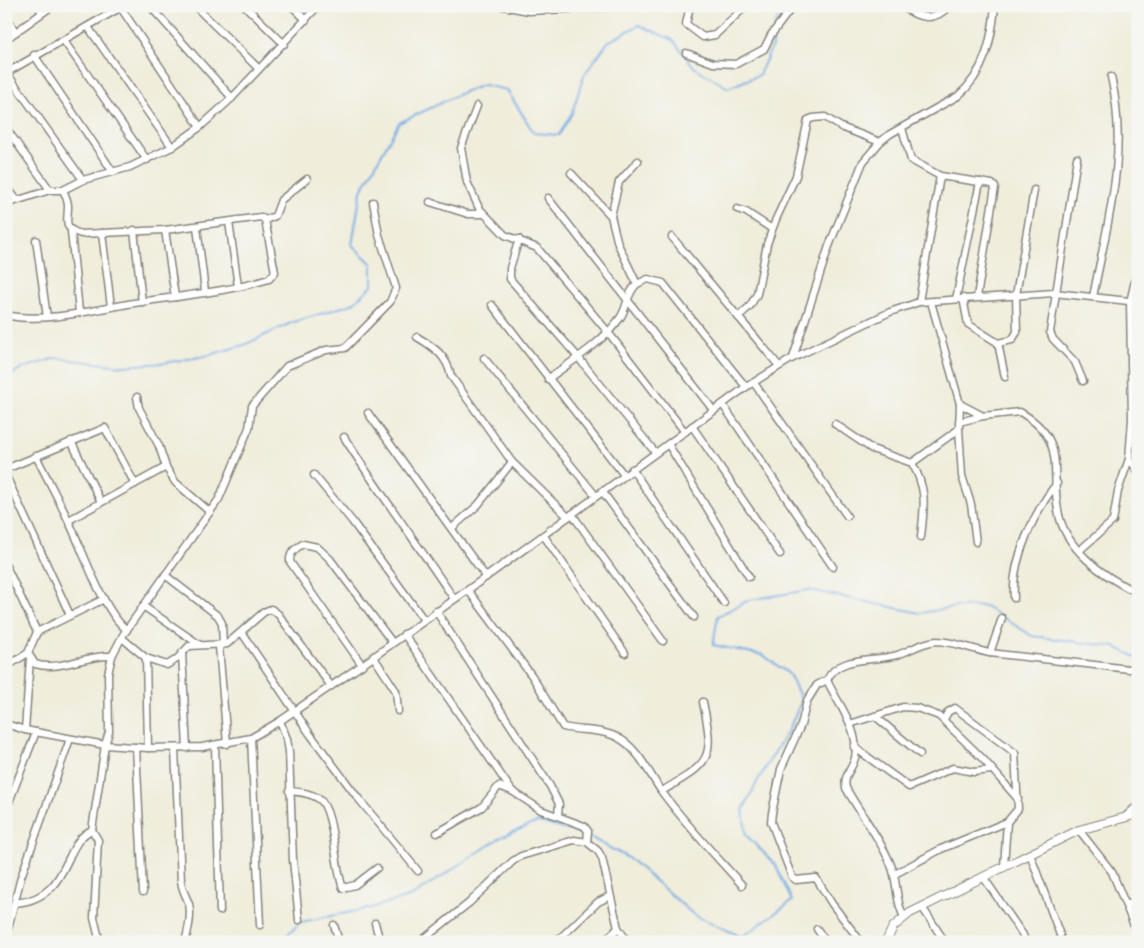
<svg xmlns="http://www.w3.org/2000/svg" width="1144" height="948" font-family="Mali,sans-serif">
<rect width="100%" height="100%" fill="#f6f6f2"/>
<filter id="ink" filterUnits="userSpaceOnUse"><feTurbulence type="fractalNoise" baseFrequency=".02" numOctaves="2"/><feDisplacementMap in="SourceGraphic" scale="10" xChannelSelector="R" yChannelSelector="G"/><feConvolveMatrix kernelMatrix="1 2 1 2 8 2 1 2 1" color-interpolation-filters="sRGB"/></filter>
<filter id="wash" filterUnits="userSpaceOnUse"><feTurbulence type="fractalNoise" baseFrequency=".0096" numOctaves="4" result="noise"/><feDisplacementMap in="SourceGraphic" scale="20" xChannelSelector="R" yChannelSelector="G"/><feGaussianBlur stdDeviation="1.12" result="paint"/><feColorMatrix in="noise" values="0 0 0 0 0 0 0 0 0 0 0 0 0 0 0 0 0 1.4 0 .05"/><feComposite in="paint" operator="in"/></filter>
<g filter="url(#wash)">
<rect width="100%" height="100%" fill="#f0eddb"/>
<g fill="none" stroke-linecap="round" stroke-linejoin="round">
<g stroke="#75ace4" stroke-width="2">
<polyline points="775,25 782,6"/>
<polyline points="6,379 20,369 56,358 122,366 164,363 206,356 244,345 291,323 352,304 372,286 372,264 352,245 361,191 399,123 466,91 484,85 507,90 534,133 559,135 572,113 584,75 608,42 639,25 673,40 694,67 728,88 759,75 773,44 774,35"/>
<polyline points="1004,618 1032,636 1115,647 1138,658"/>
<polyline points="280,942 301,922 371,908 412,896 503,836 538,822 586,835 630,859 694,915 742,937 792,901 775,864 746,835 743,810 758,780 789,729 802,700 789,674 763,655 713,645 718,616 749,600 809,590 920,613 956,607 985,606 1000,616"/>
</g>
</g>
</g>
<g filter="url(#ink)">
<g fill="none" stroke-linecap="round" stroke-linejoin="round">
<defs>
<g id="minor">
<polyline points="38,6 42,13"/>
<polyline points="150,6 232,98"/>
<polyline points="195,6 259,69"/>
<polyline points="245,6 284,44"/>
<polyline points="292,6 306,20"/>
<polyline points="503,6 529,11 621,6"/>
<polyline points="690,6 686,24 703,37 715,35 746,6"/>
<path d="M 902,6 C 917,18 934,23 949,6"/>
<polyline points="121,8 200,127"/>
<polyline points="6,18 16,32"/>
<polyline points="88,27 172,147"/>
<polyline points="6,39 52,6"/>
<polyline points="64,41 147,160"/>
<polyline points="686,53 713,63 736,64 764,49 771,35 793,6"/>
<polyline points="34,55 113,172"/>
<polyline points="6,72 83,180"/>
<polyline points="6,73 123,6"/>
<polyline points="477,106 461,148 467,182 479,208 505,235 537,248 608,332 685,432"/>
<polyline points="6,128 50,190"/>
<polyline points="902,128 911,160 940,176 919,302"/>
<polyline points="1077,158 1050,332 1053,339 1075,362 1083,381"/>
<polyline points="940,176 992,184 995,187 977,297"/>
<polyline points="6,186 17,200"/>
<path d="M 63,190 C 65,195 68,200 68,206 C 68,222 62,228 81,234 L 165,230 L 261,217 L 265,220 L 275,216 L 281,200 L 307,179"/>
<polyline points="548,198 714,411"/>
<polyline points="430,202 468,214 484,214"/>
<polyline points="6,204 50,190 63,190 83,180 130,167 172,147 200,127 232,98 318,6"/>
<polyline points="737,209 746,212 772,229"/>
<polyline points="611,216 619,182 638,161"/>
<polyline points="229,222 238,286"/>
<polyline points="197,227 205,291"/>
<polyline points="134,230 142,302"/>
<polyline points="165,230 175,297"/>
<polyline points="71,231 79,312"/>
<polyline points="102,233 111,307"/>
<polyline points="672,237 779,366"/>
<polyline points="519,239 510,268 510,279 577,356 655,452"/>
<polyline points="36,240 47,317"/>
<polyline points="637,284 648,279 663,283 746,387"/>
<path d="M 1093,297 C 1107,224 1129,152 1111,77"/>
<polyline points="963,298 968,324 998,343 1005,377"/>
<polyline points="956,299 980,182"/>
<polyline points="931,302 960,404 959,429 962,476 971,504 976,542"/>
<polyline points="492,305 624,475"/>
<path d="M 6,315 C 44,324 96,309 134,303 C 178,296 227,292 269,279 L 275,272 L 265,220"/>
<polyline points="738,317 750,306 757,294 767,244 776,219 796,176 808,120 813,118 825,117 841,127 880,142"/>
<path d="M 417,337 C 434,347 447,356 451,376 L 512,462 L 568,517"/>
<polyline points="998,343 1012,340 1017,332 1016,295 1034,190"/>
<polyline points="484,358 596,496"/>
<path d="M 793,358 L 829,246 L 863,162 L 880,142 L 890,134 L 958,96 C 985,73 992,39 995,6"/>
<path d="M 548,379 C 572,361 602,343 620,318 C 628,307 626,294 637,284 L 618,244 L 611,216 L 571,173"/>
<polyline points="754,383 847,516"/>
<polyline points="137,397 139,408 159,446 166,467 175,482 210,512"/>
<polyline points="960,404 983,416"/>
<polyline points="723,405 833,567"/>
<polyline points="368,413 486,577"/>
<path d="M 959,422 L 983,416 L 1020,412 C 1068,440 1050,467 1058,510 C 1064,549 1104,577 1138,593"/>
<path d="M 835,424 L 872,449 L 912,463 C 928,491 924,506 921,537"/>
<polyline points="692,426 780,554"/>
<path d="M 344,437 C 379,493 418,544 454,599"/>
<polyline points="71,441 101,502"/>
<polyline points="668,444 749,577"/>
<path d="M 36,456 C 47,478 59,500 69,522 C 83,550 103,612 127,630"/>
<polyline points="1129,459 1138,471"/>
<polyline points="912,463 959,429"/>
<polyline points="6,469 105,428 135,484"/>
<polyline points="632,469 724,603"/>
<polyline points="314,475 352,521 424,620"/>
<polyline points="6,476 70,615"/>
<polyline points="602,491 694,617"/>
<polyline points="572,514 663,641"/>
<polyline points="69,520 166,467"/>
<polyline points="452,528 478,505 512,462"/>
<polyline points="544,536 625,653"/>
<polyline points="1079,551 1113,521 1118,491 1129,459 1132,419 1130,302 1138,268"/>
<path d="M 6,566 L 37,632 L 28,653 L 35,664 C 61,672 86,654 112,656"/>
<polyline points="165,575 218,616 222,623 223,645"/>
<path d="M 468,590 L 532,676 L 563,727 C 583,732 604,728 622,740 C 640,752 650,775 662,792 C 686,825 715,855 742,885"/>
<path d="M 1014,598 C 1011,561 1034,512 1057,483"/>
<polyline points="143,606 200,645"/>
<polyline points="436,611 550,786 559,804 558,815"/>
<polyline points="37,632 104,599"/>
<polyline points="242,633 310,734 358,798 418,871"/>
<polyline points="404,634 512,791"/>
<polyline points="122,638 146,658 167,665 177,659 189,646 227,644 264,612 271,609 278,614 331,686"/>
<polyline points="219,646 227,744"/>
<polyline points="182,653 187,748"/>
<polyline points="990,653 1138,670"/>
<polyline points="6,656 8,666"/>
<polyline points="373,656 396,691 398,711"/>
<polyline points="146,658 148,748"/>
<path d="M 362,665 L 290,562 C 289,553 295,548 303,544 L 317,547 L 330,559 L 392,642"/>
<polyline points="6,667 28,653"/>
<polyline points="827,680 817,685 807,701 801,725 781,769 772,813 771,822 792,877 796,880 816,878 832,904 861,942"/>
<polyline points="875,716 920,754"/>
<polyline points="944,719 948,712 955,708 1015,753 1018,809 1007,822 1004,866"/>
<polyline points="280,721 287,739 289,752 293,860 299,920"/>
<polyline points="6,724 25,730 105,745 148,748 202,747 251,738 280,721 362,665 486,577 746,387 793,358 890,312 919,302 1054,293 1138,302"/>
<polyline points="850,724 903,707 917,708 939,716 983,759 1018,799"/>
<polyline points="25,730 30,658"/>
<polyline points="251,738 260,925"/>
<polyline points="215,745 220,911"/>
<polyline points="136,747 143,892"/>
<polyline points="854,747 909,787 953,768 974,772 991,770"/>
<path d="M 175,749 L 181,881 C 182,890 186,896 189,904 C 192,916 188,931 185,942"/>
<path d="M 289,791 C 299,792 311,793 319,799 C 334,808 335,870 343,888 L 355,885 L 377,868"/>
<path d="M 662,791 C 711,762 715,760 703,702"/>
<polyline points="6,810 36,732"/>
<polyline points="1126,816 1138,805"/>
<polyline points="1079,830 1112,872 1138,935"/>
<polyline points="437,833 482,807 499,786 512,791 541,810 584,826 588,831 587,842"/>
<polyline points="1030,854 1060,935"/>
<polyline points="895,874 941,849 1007,822"/>
<polyline points="984,878 1023,935 1025,942"/>
<path d="M 15,903 C 72,898 62,842 92,830"/>
<polyline points="1126,904 1138,903"/>
<polyline points="922,907 945,942"/>
<path d="M 904,917 C 895,901 898,882 891,865 C 880,837 860,814 846,788 C 843,775 852,770 855,758 C 860,729 838,705 827,680 C 838,655 874,662 897,655 C 910,651 921,642 937,641 C 952,641 974,650 990,653 L 1002,618"/>
<polyline points="375,923 380,942"/>
<polyline points="334,925 339,942"/>
<polyline points="817,929 826,942"/>
<polyline points="6,936 21,877 70,739"/>
<polyline points="100,942 94,918 98,840 92,830 105,745 109,732 108,674 112,656 123,635 219,499 249,428 252,406 287,366 326,350 345,348 390,302 396,288 379,235 373,202"/>
<polyline points="420,942 469,903 513,861 521,856 574,840 587,842 598,851 602,858 618,928 628,942"/>
<polyline points="556,942 598,902 610,896"/>
<polyline points="604,942 618,928"/>
</g>
<polyline id="tertiary" points="886,942 893,927 910,913 1079,830 1138,814"/>
</defs>
<use href="#minor" stroke="#86847c" stroke-width="9"/>
<use href="#tertiary" stroke="#86847c" stroke-width="10"/>
<use href="#minor" stroke="#fff" stroke-width="6"/>
<use href="#tertiary" stroke="#fff" stroke-width="8"/>
</g>
</g>
<rect width="1144" height="948" fill="none" stroke="#f6f6f2" stroke-width="25"/>
</svg>
